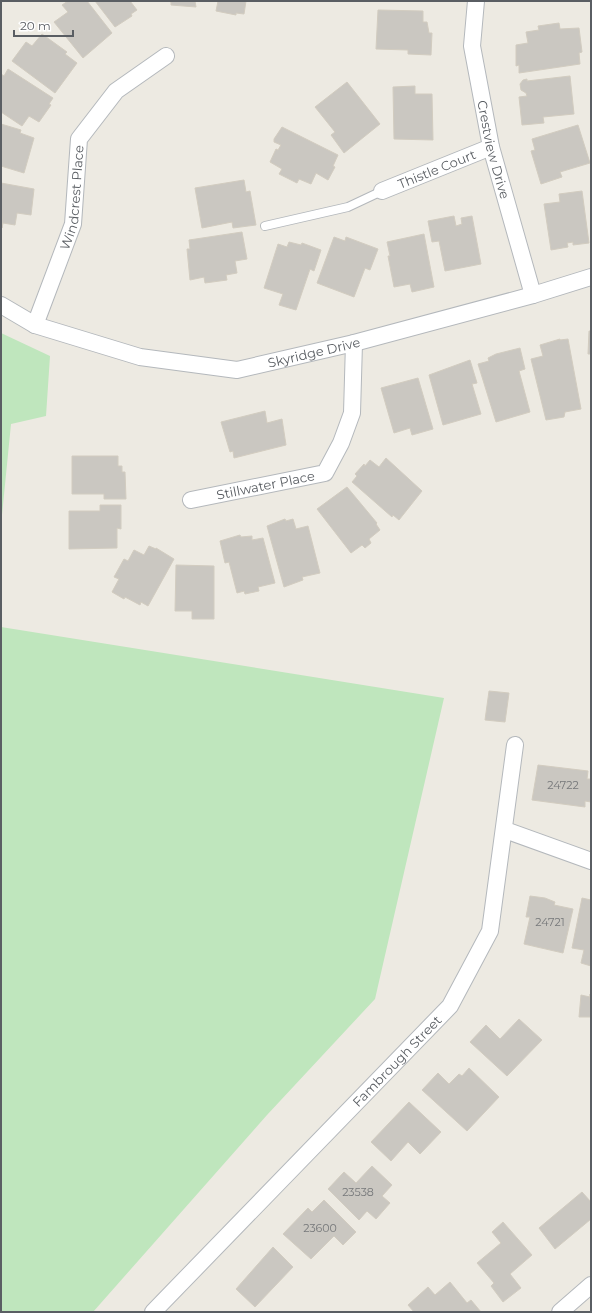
<svg xmlns="http://www.w3.org/2000/svg" width="592" height="1313" font-family="Montserrat,sans-serif">
<rect width="100%" height="100%" fill="#edeae2"/>
<g fill="#bfe6bd">
<polygon points="1,333 50,356 46,416 11,424 1,525"/>
<polygon points="1,627 444,698 375,999 267,1115 93,1312 1,1312"/>
</g>
<g fill="#cac7c1" stroke="#d2ccc0">
<polygon points="68,1 87,1 112,33 83,58 54,22 68,12 62,5"/>
<polygon points="95,1 130,1 137,10 131,14 132,16 115,27"/>
<polygon points="168,1 195,1 196,7 171,5 171,2"/>
<polygon points="218,1 246,1 244,14 236,13 236,15 216,11"/>
<polygon points="378,10 423,11 423,22 427,22 429,33 432,33 431,55 408,54 408,50 376,49"/>
<polygon points="559,23 560,29 579,28 582,52 579,53 580,64 519,73 519,65 516,66 516,45 528,43 526,32 539,30 538,26"/>
<polygon points="42,34 67,52 65,54 77,63 55,93 12,61 26,42 32,46"/>
<polygon points="8,69 53,98 49,104 51,105 39,122 29,116 22,126 1,112 1,74 4,76"/>
<polygon points="570,76 574,114 543,117 544,123 522,125 519,97 527,96 526,93 521,90 520,84 523,80 527,79 527,81"/>
<polygon points="347,82 380,124 344,153 331,135 335,132 315,107"/>
<polygon points="415,86 415,94 432,94 433,140 394,139 393,87"/>
<polygon points="1,124 21,130 20,133 34,138 24,173 1,166"/>
<polygon points="578,125 590,163 560,172 562,177 541,184 531,151 535,150 532,139"/>
<polygon points="282,127 338,155 333,166 335,167 328,180 316,173 311,184 299,179 297,183 279,174 282,169 270,162 276,149 278,150 281,145 274,142 274,139"/>
<polygon points="244,180 246,192 250,191 256,225 233,228 232,222 202,228 195,188"/>
<polygon points="1,183 34,189 31,215 17,213 15,225 3,223 2,228"/>
<polygon points="582,191 589,243 573,245 573,242 567,243 568,247 551,250 544,204 560,202 559,194"/>
<polygon points="454,216 456,226 462,224 461,218 472,216 481,264 445,271 439,241 432,242 428,221"/>
<polygon points="242,232 247,259 235,261 237,273 226,275 227,280 205,283 204,277 190,280 187,249 190,249 189,240"/>
<polygon points="424,234 434,287 412,292 410,284 394,287 388,256 390,256 387,242"/>
<polygon points="334,237 345,241 346,237 378,249 370,270 365,268 354,297 317,283"/>
<polygon points="289,242 301,245 302,243 321,250 314,271 310,269 296,310 279,305 283,294 264,288 278,244 287,247"/>
<polygon points="589,331 591,331 591,354 588,354"/>
<polygon points="560,339 560,340 568,339 581,409 565,412 564,417 546,420 531,359 543,356 540,345"/>
<polygon points="520,348 525,369 519,371 530,412 496,422 478,364 489,361 488,358 496,354"/>
<polygon points="470,360 477,383 472,384 481,414 443,425 429,375"/>
<polygon points="418,378 433,429 412,435 410,428 394,433 381,388"/>
<polygon points="265,411 267,423 282,419 286,445 234,458 233,451 230,452 221,422"/>
<polygon points="72,456 118,456 118,466 122,466 122,472 125,472 126,499 104,499 104,494 72,494"/>
<polygon points="386,458 422,491 399,520 393,515 392,517 352,482 357,476 355,474 364,464 365,466 370,460 379,467"/>
<polygon points="347,487 377,523 376,524 380,530 369,539 371,543 365,548 362,545 351,553 317,509"/>
<polygon points="100,505 121,505 121,529 117,528 117,548 69,549 69,511 100,511"/>
<polygon points="285,519 286,521 293,519 296,529 308,526 320,573 302,577 303,580 284,587 267,526"/>
<polygon points="240,535 241,537 252,536 252,540 263,538 275,583 258,587 259,591 245,594 244,591 237,593 229,562 225,563 220,541"/>
<polygon points="149,546 156,549 156,548 174,559 148,606 141,602 140,605 125,597 124,599 112,592 119,579 114,577 124,559 128,561 134,550 144,555"/>
<polygon points="176,565 214,566 214,619 192,619 192,611 175,611"/>
<polygon points="489,691 509,693 505,722 485,720"/>
<polygon points="538,765 588,771 587,779 591,779 591,802 585,801 585,807 532,800"/>
<polygon points="530,896 545,898 555,902 554,905 573,909 563,953 524,944 530,917 526,917"/>
<polygon points="582,898 591,900 591,966 581,963 584,950 572,948"/>
<polygon points="590,994 591,1017 579,1017 581,995 590,997"/>
<polygon points="519,1019 542,1040 507,1076 470,1042 486,1025 500,1039"/>
<polygon points="469,1068 499,1097 467,1131 422,1090 438,1073 449,1084 459,1074 462,1076"/>
<polygon points="409,1102 441,1132 420,1154 408,1142 391,1161 371,1142"/>
<polygon points="372,1166 392,1185 382,1196 390,1203 376,1219 367,1211 359,1220 328,1189 344,1172 356,1183"/>
<polygon points="582,1192 591,1202 591,1219 555,1249 539,1228"/>
<polygon points="324,1200 356,1232 343,1245 334,1236 311,1259 283,1234 308,1208 312,1212"/>
<polygon points="503,1222 532,1255 510,1274 521,1288 503,1302 491,1286 494,1283 477,1263 501,1243 492,1232"/>
<polygon points="273,1247 293,1267 255,1307 236,1289"/>
<polygon points="450,1282 467,1303 471,1300 481,1312 414,1312 408,1305 428,1287 435,1295"/>
</g>
<g fill="none" stroke-linecap="round" stroke-linejoin="round">
<defs>
<polyline id="service" points="265,226 348,207 382,191"/>
<g id="minor">
<path id="s1" d="M 476,1 L 472,46 L 491,147 L 533,295"/>
<path id="s2" d="M 382,191 L 491,147"/>
<path id="s3" d="M 1,305 L 35,325 L 140,357 L 237,370 L 354,343 L 533,295 L 591,277"/>
<path id="s4" d="M 35,325 L 73,224 L 79,139 L 116,91 L 166,56"/>
<path id="s5" d="M 191,500 L 325,473 L 341,443 L 352,413 L 354,343"/>
<polyline points="505,830 591,861"/>
<path id="s6" d="M 153,1312 L 450,1006 L 490,931 L 515,745"/>
<polyline points="560,1312 591,1285"/>
</g>
</defs>
<use href="#service" stroke="#b4b8bc" stroke-width="10"/>
<use href="#minor" stroke="#b4b8bc" stroke-width="18"/>
<use href="#service" stroke="#fff" stroke-width="8"/>
<use href="#minor" stroke="#fff" stroke-width="16"/>
</g>
<g text-anchor="middle" dominant-baseline="central" stroke-width="4" stroke-linejoin="round" paint-order="stroke">
<g font-size="11" fill="#76787a">
<text x="563" y="785">24722</text>
<text x="550" y="922">24721</text>
<text x="358" y="1192">23538</text>
<text x="320" y="1228">23600</text>
</g>
<g font-size="13" fill="#5a5e63" stroke="#fff">
<text stroke="none"><textPath href="#s1" startOffset="151">Crestview Drive</textPath></text>
<text stroke="none"><textPath href="#s2" startOffset="59">Thistle Court</textPath></text>
<text stroke="none"><textPath href="#s4" startOffset="134">Windcrest Place</textPath></text>
<text stroke="none"><textPath href="#s3" startOffset="326">Skyridge Drive</textPath></text>
<text stroke="none"><textPath href="#s5" startOffset="76">Stillwater Place</textPath></text>
<text stroke="none"><textPath href="#s6" startOffset="350">Fambrough Street</textPath></text>
</g>
</g>
<rect width="592" height="1313" fill="none" stroke="#5a5e63" stroke-width="4"/>
<path d="M14 30v6h59v-6" fill="none" stroke="#5a5e63" stroke-width="2"/>
<text x="20" y="30" font-size="12" fill="#5a5e63" stroke="#ffffff" stroke-width="3" paint-order="stroke">20 m</text>
</svg>
